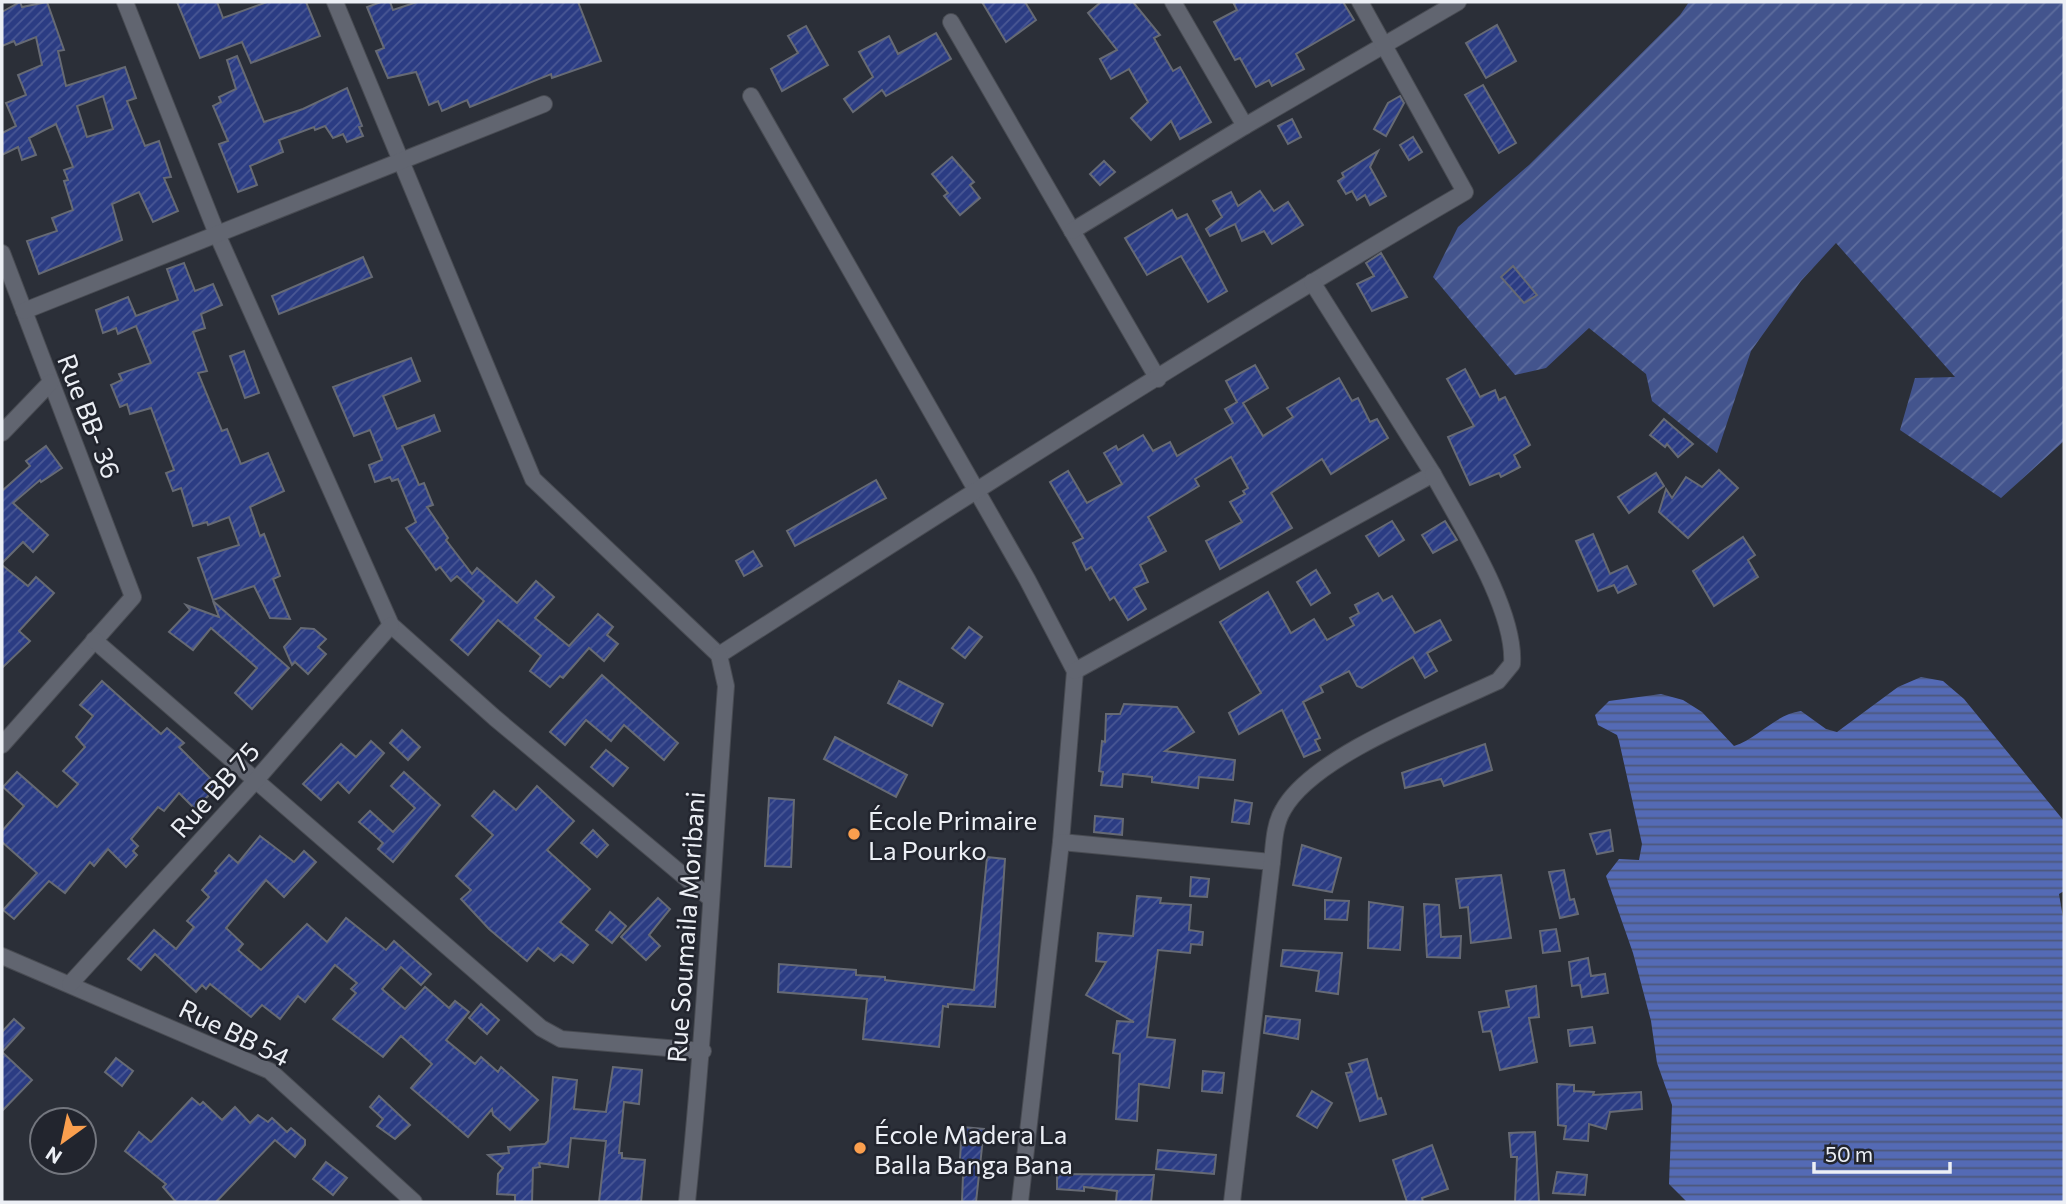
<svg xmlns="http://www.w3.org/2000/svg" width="2066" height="1204" font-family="Commissioner,sans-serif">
<defs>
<pattern id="garden-furrows" width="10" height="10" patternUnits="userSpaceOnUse" patternTransform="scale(1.75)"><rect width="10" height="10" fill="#43548d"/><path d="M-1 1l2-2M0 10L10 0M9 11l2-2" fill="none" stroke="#5e6d9e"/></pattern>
<pattern id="water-rules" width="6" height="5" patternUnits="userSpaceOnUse" patternTransform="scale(1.75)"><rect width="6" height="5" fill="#546ab5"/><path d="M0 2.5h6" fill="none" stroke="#4d577a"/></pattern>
<pattern id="building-hatch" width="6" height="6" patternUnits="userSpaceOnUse" patternTransform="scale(1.75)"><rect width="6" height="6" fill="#2b3c83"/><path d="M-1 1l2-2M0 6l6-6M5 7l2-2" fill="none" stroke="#4a5895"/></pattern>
</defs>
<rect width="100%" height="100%" fill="#2b2f38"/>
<polygon fill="url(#garden-furrows)" points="1689,2 2064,2 2064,441 2001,498 1900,430 1915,378 1955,377 1836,243 1801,281 1751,351 1717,453 1652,401 1646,374 1589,328 1546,368 1515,375 1433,277 1458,227 1529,165 1680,15"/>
<path fill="url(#water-rules)" d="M 1921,677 L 1943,681 L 1964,699 L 2064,821 L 2064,891 L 2059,894 L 2064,923 L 2064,1202 L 1687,1202 L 1669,1184 L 1672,1105 L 1657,1063 L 1651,1021 L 1633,953 L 1606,876 L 1619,859 L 1639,860 L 1642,844 L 1619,741 L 1617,735 L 1598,725 L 1595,715 L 1609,701 L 1661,694 L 1683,700 L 1702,712 L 1734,746 C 1758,738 1776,714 1801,711 L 1826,729 L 1837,732 L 1898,687 Z"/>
<g fill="url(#building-hatch)" stroke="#666a74" stroke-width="2" fill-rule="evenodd">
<path d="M 20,2 L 22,7 L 47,2 L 64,50 L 58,51 L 66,86 L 125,67 L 136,98 L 127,101 L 145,146 L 159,141 L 171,177 L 164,178 L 178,211 L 153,222 L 139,192 L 112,204 L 122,240 L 39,274 L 27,241 L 57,231 L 52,218 L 73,210 L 64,181 L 68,180 L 64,170 L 73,167 L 56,124 L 29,138 L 36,155 L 22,160 L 18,147 L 2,155 L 2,133 L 16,126 L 6,103 L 26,95 L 18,75 L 42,65 L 36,37 L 16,45 L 14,41 L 2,46 L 2,12 ZM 103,96 L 113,129 L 87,137 L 77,106 Z"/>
<polygon points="177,2 217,2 223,18 267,2 306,2 320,36 251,63 242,42 200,58"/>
<polygon points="381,2 390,2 393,10 417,2 578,2 601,61 552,78 551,74 470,107 467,100 442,111 438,101 429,105 416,72 388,78 376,51 384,48 367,7"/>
<polygon points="982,2 1025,2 1036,20 1006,42"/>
<polygon points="1101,2 1133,2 1160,35 1154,38 1173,71 1180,67 1211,122 1180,139 1171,121 1151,140 1131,118 1148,102 1129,69 1111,79 1100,59 1117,50 1088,13"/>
<polygon points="1233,2 1343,2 1354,20 1296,54 1304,69 1272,86 1269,80 1256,87 1240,58 1235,60 1214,22 1237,10"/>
<polygon points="1497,25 1516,61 1486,78 1466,43"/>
<polygon points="806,26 828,65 782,91 771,69 798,53 788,36"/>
<polygon points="936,33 951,59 886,96 882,90 853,112 844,99 873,77 859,52 889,36 898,54"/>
<polygon points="237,56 264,122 303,109 347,88 362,126 359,127 363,136 347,142 343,134 333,138 325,126 315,130 314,127 279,140 283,152 250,166 257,185 238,192 219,144 228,141 213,106 221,102 219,97 236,89 227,60"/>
<polygon points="1483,85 1516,143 1499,153 1465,95"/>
<polygon points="1400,96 1404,103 1386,136 1374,129 1388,103"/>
<polygon points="1292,119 1301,137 1288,144 1278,126"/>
<polygon points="1413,137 1422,152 1409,160 1400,145"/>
<polygon points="1378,151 1370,167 1386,196 1370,205 1365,195 1357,200 1352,191 1346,194 1338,181 1344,177 1342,173"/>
<polygon points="952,157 974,182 970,185 980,198 960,215 944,196 948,193 932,174"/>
<polygon points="1104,161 1115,172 1100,185 1090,174"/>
<polygon points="1260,191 1274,211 1288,202 1303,225 1272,244 1264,231 1242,241 1235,224 1210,236 1206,229 1222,217 1213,201 1231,192 1238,206"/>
<polygon points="1172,210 1177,219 1187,214 1227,291 1208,302 1181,256 1147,275 1125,238"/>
<polygon points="1381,253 1407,297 1372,311 1357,284 1374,276 1366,263"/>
<polygon points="363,257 372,277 279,314 272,296"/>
<polygon points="184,263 195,291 213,284 222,305 201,314 205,328 193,332 207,371 198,373 222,431 227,429 241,464 268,453 284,491 250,507 260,536 264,534 280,576 273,579 290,619 270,618 254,586 213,600 198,558 239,545 229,517 208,525 207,522 193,526 181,488 173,491 166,473 174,470 151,408 130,414 127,404 120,407 111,385 122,380 119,374 151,363 136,326 118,334 116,328 103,333 96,310 128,297 136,316 178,300 167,269"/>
<polygon points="1513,266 1537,295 1524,303 1501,277"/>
<polygon points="244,351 259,393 245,398 230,356"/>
<polygon points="411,358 420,381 383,396 397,429 434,415 440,431 402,446 419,485 424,483 433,505 427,507 448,538 446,540 472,574 477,568 517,603 536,581 554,597 535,618 569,646 598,614 613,627 607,635 618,644 604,661 589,648 563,678 560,676 550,687 530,671 541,656 498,620 468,655 451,640 484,601 457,576 451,581 440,567 436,570 406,528 416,522 398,479 392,481 390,477 375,482 369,465 382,460 370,430 354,436 333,387"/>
<polygon points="1255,365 1268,388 1243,403 1263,436 1293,417 1287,408 1339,378 1352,401 1358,398 1370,422 1377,419 1388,438 1331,474 1322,459 1271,493 1292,528 1220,569 1206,541 1242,522 1230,502 1245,494 1243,491 1248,488 1231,457 1195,479 1199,486 1148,517 1166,551 1140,565 1148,582 1134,588 1146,609 1128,620 1114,597 1110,600 1091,567 1086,570 1073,543 1083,538 1050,482 1068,471 1087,503 1122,484 1104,453 1116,446 1118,450 1143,435 1153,451 1170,442 1177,456 1233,423 1225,409 1237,402 1226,381"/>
<polygon points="1465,369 1480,397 1495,390 1499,400 1505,397 1530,445 1514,455 1520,467 1501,477 1499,473 1470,485 1448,437 1474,426 1447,379"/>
<polygon points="1664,419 1693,444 1678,457 1667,444 1665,447 1650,435"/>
<polygon points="46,446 62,468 41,482 40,480 13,503 48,535 33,552 23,542 2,563 2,491 30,466 26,461"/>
<polygon points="1719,470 1738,488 1688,538 1659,512 1666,489 1672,498 1686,477 1702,487"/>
<polygon points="1656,473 1664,486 1629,513 1618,497"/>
<polygon points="876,480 886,498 795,546 787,531"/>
<polygon points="1392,521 1404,540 1379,556 1366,536"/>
<polygon points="1445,521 1457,540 1433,553 1422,535"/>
<polygon points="1593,534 1610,574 1627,566 1636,584 1618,593 1614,585 1598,591 1576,541"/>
<polygon points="1743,537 1755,555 1748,560 1758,577 1714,606 1693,571"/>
<polygon points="753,551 762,566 744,576 736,561"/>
<polygon points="2,565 28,586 36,577 54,593 19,631 30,641 2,668"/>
<polygon points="1316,570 1330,593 1311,605 1297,582"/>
<polygon points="1268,592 1291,633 1314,619 1327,640 1354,625 1350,618 1359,613 1355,605 1378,593 1383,601 1392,596 1415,633 1440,620 1451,640 1427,653 1437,671 1425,678 1413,657 1362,688 1357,686 1349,671 1320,686 1323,692 1303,702 1320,738 1315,740 1320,750 1304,757 1282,710 1239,734 1229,713 1261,693 1220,622"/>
<polygon points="213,601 289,668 252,709 235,693 257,668 211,628 193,650 169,632 190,610 186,605 219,617"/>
<polygon points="969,627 982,637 965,658 952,648"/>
<polygon points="301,628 314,629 326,639 318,647 326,654 308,674 295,662 292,665 284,647"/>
<polygon points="602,675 678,743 664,760 624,725 611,741 586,720 565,745 550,732"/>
<polygon points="102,681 161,734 167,728 184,743 179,747 218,786 195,809 179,793 164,811 158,807 131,839 138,846 133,851 137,855 126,867 108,849 94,866 90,862 65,893 49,881 14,919 3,910 37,873 2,842 2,831 24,806 3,787 17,772 57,807 78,784 63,771 85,747 76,737 93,716 80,705"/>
<polygon points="899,681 943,704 932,726 888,703"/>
<polygon points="1124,704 1177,707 1194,732 1165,751 1235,760 1233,780 1199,777 1198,788 1152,782 1152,777 1123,774 1122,787 1101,785 1103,772 1099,771 1102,741 1105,742 1106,714 1120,714"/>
<polygon points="402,730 420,747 408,760 390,743"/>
<polygon points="835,737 907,775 896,797 824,759"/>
<polygon points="371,741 384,753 349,793 338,782 321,800 303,784 341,744 356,757"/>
<polygon points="1485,744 1492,770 1444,786 1441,779 1405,788 1402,773"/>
<polygon points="606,750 628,768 613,786 591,767"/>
<polygon points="404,772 440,805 393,862 378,849 383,843 359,822 370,811 393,832 415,808 391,786"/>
<polygon points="537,786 574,821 547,850 590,889 560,922 588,945 573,963 561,954 554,961 538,948 527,961 489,929 461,899 471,890 456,876 493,835 472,816 494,791 516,810"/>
<polygon points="769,798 794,800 791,867 765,866"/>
<polygon points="1235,800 1252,803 1249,824 1232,822"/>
<polygon points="1095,816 1123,819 1122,835 1094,832"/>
<polygon points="593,830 608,845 597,857 581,843"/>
<polygon points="1610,830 1613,851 1597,854 1590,834"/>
<polygon points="260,836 294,862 304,851 316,862 284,897 266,880 226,928 243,944 238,950 261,970 307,924 327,942 346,918 386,950 394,941 431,974 421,985 401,967 382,989 405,1009 425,987 449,1008 455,1001 469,1012 446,1040 475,1064 481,1057 498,1072 501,1067 538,1100 510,1130 493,1115 492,1109 468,1137 411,1088 432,1064 401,1036 383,1057 333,1019 356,993 351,989 357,983 335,965 305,1002 298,996 280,1019 262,1005 251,1017 210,984 206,989 202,985 196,992 155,954 141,970 128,959 154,930 176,949 194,927 187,921 209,897 202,890 217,873 215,871 229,855 238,863"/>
<polygon points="1302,845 1341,858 1332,892 1293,885"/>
<polygon points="987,857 1005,859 995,1007 948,1004 948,1007 943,1006 939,1047 863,1039 867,999 778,992 779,964 856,970 856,975 885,977 885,980 974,990"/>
<polygon points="1564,870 1570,900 1574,899 1578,914 1560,918 1549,872"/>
<polygon points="1501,875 1511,938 1471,943 1468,907 1460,908 1456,879"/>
<polygon points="1191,877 1209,879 1207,897 1190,896"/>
<polygon points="1137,896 1161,898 1160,903 1191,905 1189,930 1203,932 1202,945 1191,944 1190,953 1158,950 1147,1037 1175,1040 1169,1088 1139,1084 1137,1121 1116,1119 1120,1054 1113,1053 1117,1021 1134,1022 1086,995 1106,962 1096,961 1098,933 1133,936"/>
<polygon points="658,898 670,909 649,935 660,946 646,960 621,937"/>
<polygon points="1325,900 1349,901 1347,920 1325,919"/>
<polygon points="1369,902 1403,907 1400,950 1368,948"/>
<polygon points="1424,904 1439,905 1441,937 1461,936 1460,958 1427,957"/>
<polygon points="610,912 626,926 612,943 596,930"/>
<polygon points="1556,929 1560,951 1543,953 1540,931"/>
<polygon points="1283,950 1342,953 1338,994 1316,991 1319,971 1281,966"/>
<polygon points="1588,958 1591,976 1605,974 1608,993 1582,997 1580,985 1572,986 1569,962"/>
<polygon points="1536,986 1539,1017 1529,1018 1537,1062 1500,1070 1491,1031 1483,1032 1479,1012 1509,1007 1506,991"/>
<polygon points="481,1004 499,1020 487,1034 469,1018"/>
<polygon points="1266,1016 1300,1020 1298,1039 1264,1033"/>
<polygon points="14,1019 24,1028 2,1052 32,1080 2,1111 2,1032"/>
<polygon points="1592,1027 1595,1043 1570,1046 1568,1030"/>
<polygon points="116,1058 133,1071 122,1086 105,1072"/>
<polygon points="1367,1059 1378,1099 1381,1098 1386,1114 1360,1121 1346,1073 1352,1072 1349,1064"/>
<polygon points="613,1067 642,1070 639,1104 624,1102 619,1153 622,1153 622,1158 645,1160 641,1202 599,1202 606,1141 571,1138 568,1167 539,1163 540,1167 533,1168 532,1202 515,1202 515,1195 497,1194 498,1174 503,1168 488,1155 509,1153 508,1147 545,1144 548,1141 553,1077 577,1080 574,1109 606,1112"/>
<polygon points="1203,1071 1224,1073 1222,1093 1202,1091"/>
<polygon points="1557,1084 1574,1085 1574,1091 1594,1092 1593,1095 1641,1092 1642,1109 1610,1112 1606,1129 1589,1124 1588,1141 1564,1139 1566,1126 1558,1125"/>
<polygon points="1312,1091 1332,1103 1317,1128 1297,1116"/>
<polygon points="379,1096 410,1125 395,1139 377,1126 383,1119 370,1107"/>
<polygon points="192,1098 200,1105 203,1102 222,1120 235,1107 250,1123 258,1115 268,1122 272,1118 287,1132 291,1128 305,1140 305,1145 295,1157 275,1140 216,1202 176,1202 163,1187 166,1184 125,1151 139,1132 151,1142"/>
<polygon points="962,1127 984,1129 976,1202 962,1202 963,1175 959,1175"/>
<polygon points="1535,1132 1539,1202 1515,1202 1517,1157 1511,1157 1509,1133"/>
<polygon points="1432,1145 1448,1189 1422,1198 1423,1202 1407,1202 1393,1160"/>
<polygon points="1158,1150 1216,1155 1214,1174 1156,1169"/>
<polygon points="326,1162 347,1178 333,1195 313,1179"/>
<polygon points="1557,1172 1587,1175 1585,1195 1553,1193"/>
<polygon points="1057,1174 1154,1175 1151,1202 1116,1202 1117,1191 1084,1187 1084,1191 1057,1189"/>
</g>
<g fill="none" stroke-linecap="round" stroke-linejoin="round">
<defs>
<g id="minor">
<polyline points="125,2 217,234 391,625 495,718 710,898"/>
<polyline points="335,2 533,479 719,655"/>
<polyline points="1173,2 1245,126"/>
<polyline points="951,22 1158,379"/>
<polyline points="751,96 1027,579 1075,671 1061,842 1020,1202"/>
<polyline points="1072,231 1245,126 1458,2"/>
<polyline points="2,253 133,597 2,745"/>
<polyline points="24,311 544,104"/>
<polyline points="2,433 51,382"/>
<polyline points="94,640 541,1028 561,1039 703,1051"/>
<path d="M 719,655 C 965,497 1212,339 1465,192 L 1360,2"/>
<polyline points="1075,671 1433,474 1312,282"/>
<polyline points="1061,842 1272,862"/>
<polyline points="2,956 270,1071 414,1202"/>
<polyline points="70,984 256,780 391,625"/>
<path d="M 687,1202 C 705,1031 713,858 726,686 L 719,655"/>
<path d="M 1232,1202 L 1272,862 C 1274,845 1274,825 1283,810 C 1313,755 1441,708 1498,681 L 1512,664 C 1516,610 1459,522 1433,474"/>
</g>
</defs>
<use href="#minor" stroke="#484b52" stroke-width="18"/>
<use href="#minor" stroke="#616570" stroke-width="16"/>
</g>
<g fill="#fa9f4e" stroke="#22252e" stroke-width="2.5">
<circle cx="854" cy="834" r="7"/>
<circle cx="860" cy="1148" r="7"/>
</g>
<g text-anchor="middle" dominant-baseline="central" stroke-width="5" stroke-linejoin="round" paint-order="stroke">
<g font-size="26" fill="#eceff5" stroke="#22252e">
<text transform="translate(90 416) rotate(69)">Rue BB- 36</text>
<text transform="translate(214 789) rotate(-48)">Rue BB 75</text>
<text transform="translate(685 927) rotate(-86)">Rue Soumaila Moribani</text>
<text transform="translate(235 1032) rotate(26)">Rue BB 54</text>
</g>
<g font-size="26" fill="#eceff5" stroke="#22252e" text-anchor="start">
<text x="868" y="819">École Primaire<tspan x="868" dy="30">La Pourko</tspan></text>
<text x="874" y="1133">École Madera La<tspan x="874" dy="30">Balla Banga Bana</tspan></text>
</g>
</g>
<rect width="2066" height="1204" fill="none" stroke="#eceff5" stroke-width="7"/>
<g transform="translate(63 1141) rotate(213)"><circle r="33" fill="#22252e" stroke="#73767e" stroke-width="2"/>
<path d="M0-5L12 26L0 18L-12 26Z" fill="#fa9f4e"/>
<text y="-10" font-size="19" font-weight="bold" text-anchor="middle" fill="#eceff5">N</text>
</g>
<path d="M1814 1162v10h136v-10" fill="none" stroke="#eceff5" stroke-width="3.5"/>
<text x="1825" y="1162" font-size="21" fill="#eceff5" stroke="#22252e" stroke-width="5" paint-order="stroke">50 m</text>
</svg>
